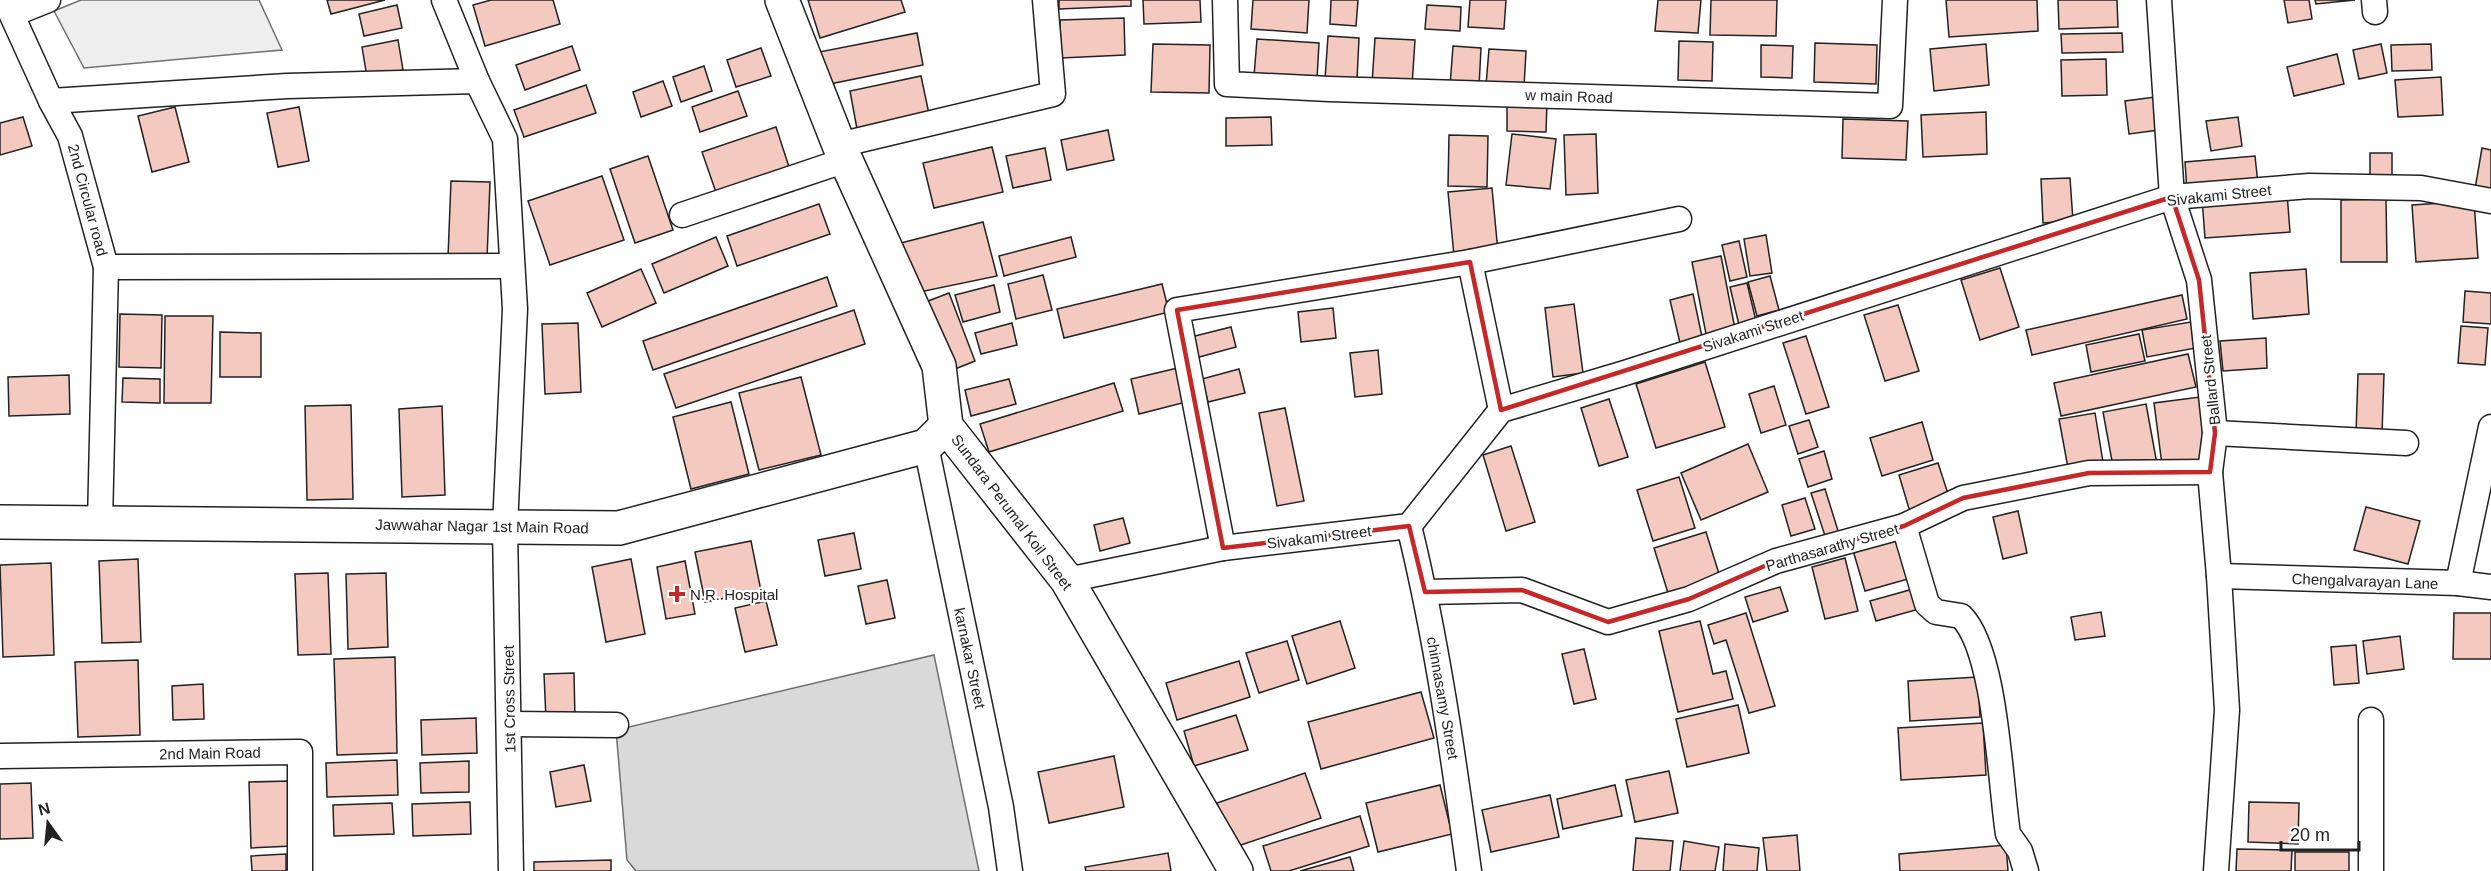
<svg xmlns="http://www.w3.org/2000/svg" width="2491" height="871" font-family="Helvetica,sans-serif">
<rect width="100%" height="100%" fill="#fff"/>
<polygon fill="#eee" stroke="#6f6f6f" stroke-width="1.5" points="81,0 259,0 282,50 84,68 54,11"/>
<polygon fill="#d9d9d9" stroke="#6f6f6f" stroke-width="1.5" points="934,655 979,871 636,871 627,860 616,730"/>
<g fill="#f3c9c0" stroke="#222" stroke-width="1.5">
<polygon points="327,0 385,0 331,14"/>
<polygon points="491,0 553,0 560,24 485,46 473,5"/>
<polygon points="808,0 901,0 905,12 820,38"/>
<polygon points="1059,0 1131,0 1131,6 1059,9"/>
<polygon points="1143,0 1200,0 1201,22 1144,24"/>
<polygon points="1253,0 1309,0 1307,33 1251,29"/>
<polygon points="1331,0 1358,0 1356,26 1330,24"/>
<polygon points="1470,0 1506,0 1504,29 1468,27"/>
<polygon points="1658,0 1701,0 1698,33 1655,31"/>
<polygon points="1711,0 1777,0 1776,36 1710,35"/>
<polygon points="1946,0 2037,0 2038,31 1949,37"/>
<polygon points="2058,0 2117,0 2118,27 2059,29"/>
<polygon points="2284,0 2309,0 2312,19 2288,23"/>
<polygon points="2315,0 2355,0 2316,4"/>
<polygon points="397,5 402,28 364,36 359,14"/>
<polygon points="1427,5 1461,7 1460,31 1425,29"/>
<polygon points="1124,18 1125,55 1061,58 1060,20"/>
<polygon points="917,33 923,65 825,85 819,52"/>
<polygon points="2122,33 2123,52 2062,53 2061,34"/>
<polygon points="1328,36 1359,38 1357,80 1325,79"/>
<polygon points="1375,38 1415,40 1412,86 1372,84"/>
<polygon points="1257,39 1319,43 1317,79 1254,76"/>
<polygon points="398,40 403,70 367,77 362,47"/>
<polygon points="1679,41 1713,42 1712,81 1678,80"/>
<polygon points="1815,43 1877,45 1876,84 1814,82"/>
<polygon points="1153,44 1210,45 1209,93 1151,92"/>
<polygon points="1986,44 1989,85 1934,91 1930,49"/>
<polygon points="2381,44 2387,73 2359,79 2353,50"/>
<polygon points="2431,44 2432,70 2392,71 2391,45"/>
<polygon points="1761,45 1793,46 1792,78 1761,77"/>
<polygon points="572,46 580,70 525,90 516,65"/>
<polygon points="1453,46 1481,48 1479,87 1450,86"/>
<polygon points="761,48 771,76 736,87 727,60"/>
<polygon points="1489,49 1526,51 1524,87 1486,85"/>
<polygon points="2337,54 2344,84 2294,96 2287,67"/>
<polygon points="2106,59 2107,95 2062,96 2061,60"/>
<polygon points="704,66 712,91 681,102 673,77"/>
<polygon points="921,76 929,114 857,129 850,91"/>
<polygon points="2441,77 2443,115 2398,117 2395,80"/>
<polygon points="663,81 672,106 641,117 633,92"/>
<polygon points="586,85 596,113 524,137 514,110"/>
<polygon points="738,91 747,116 700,132 692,107"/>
<polygon points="2155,97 2159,130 2129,134 2125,101"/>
<polygon points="1507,102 1547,102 1546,132 1507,131"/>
<polygon points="175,107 189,162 152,172 138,116"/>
<polygon points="299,107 309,161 278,167 267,113"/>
<polygon points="1986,112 1987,154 1923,157 1921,115"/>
<polygon points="23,117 32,146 0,155 0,123"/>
<polygon points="1271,117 1272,145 1226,146 1226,118"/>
<polygon points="2238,117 2242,146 2211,151 2206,121"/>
<polygon points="1843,119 1908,121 1906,160 1842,158"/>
<polygon points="776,127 792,176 719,201 702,152"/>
<polygon points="1108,130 1114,160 1067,170 1061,140"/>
<polygon points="1512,134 1556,139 1550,189 1506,185"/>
<polygon points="1596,134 1598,193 1566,195 1564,135"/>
<polygon points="1449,135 1488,136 1487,187 1448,186"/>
<polygon points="992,147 1003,192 934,208 923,163"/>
<polygon points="1045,148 1051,180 1013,188 1006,156"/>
<polygon points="2482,148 2491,150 2491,191 2475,189"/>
<rect x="2370" y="153" width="22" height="30"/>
<polygon points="648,156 673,230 635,243 610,169"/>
<polygon points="2255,156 2258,184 2187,191 2185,162"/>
<polygon points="602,176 624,240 550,265 528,201"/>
<polygon points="2070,178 2073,221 2043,223 2041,179"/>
<polygon points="451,181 490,182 487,259 448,257"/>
<polygon points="1492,188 1498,252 1454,256 1448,192"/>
<polygon points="2287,193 2290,232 2205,238 2202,199"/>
<polygon points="2386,199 2387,262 2341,262 2341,200"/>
<polygon points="2474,201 2478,258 2416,262 2412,205"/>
<polygon points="819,204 830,234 737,266 727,236"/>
<polygon points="983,222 997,276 915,293 893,245"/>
<polygon points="1766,235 1772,273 1750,276 1744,239"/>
<polygon points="716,237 728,266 664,293 652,264"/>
<polygon points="1071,237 1076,257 1004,276 999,256"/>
<polygon points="1739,241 1747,277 1730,281 1722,245"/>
<polygon points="1721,256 1735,329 1706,334 1692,262"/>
<polygon points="2000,268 2019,327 1980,340 1961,280"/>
<polygon points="641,269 656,303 602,327 587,293"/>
<polygon points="2306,269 2309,314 2253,319 2250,273"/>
<polygon points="1043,275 1052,310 1016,319 1008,284"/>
<polygon points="1770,276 1779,310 1757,316 1748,282"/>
<polygon points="827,277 837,306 653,370 643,341"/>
<polygon points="1747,283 1756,321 1739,325 1730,287"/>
<polygon points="1162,284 1169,312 1064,338 1057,309"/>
<polygon points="994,285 1000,312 963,322 955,295"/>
<polygon points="2465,291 2491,293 2491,324 2463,322"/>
<polygon points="949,293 975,361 950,371 923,303"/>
<polygon points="1693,294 1702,337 1680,343 1670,300"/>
<polygon points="2182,295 2187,319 2032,355 2026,330"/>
<polygon points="1574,304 1583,373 1553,377 1545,308"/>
<polygon points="1898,305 1919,371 1885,381 1864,315"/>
<polygon points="1333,308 1336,338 1301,342 1298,312"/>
<polygon points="854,310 865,344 676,408 664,374"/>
<polygon points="120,314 162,315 161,368 119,367"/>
<polygon points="165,316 213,316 211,403 164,403"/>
<polygon points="2191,322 2196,348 2147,357 2142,330"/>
<polygon points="578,323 581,392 545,394 542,324"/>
<polygon points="1012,323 1017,345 981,354 975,333"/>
<polygon points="2461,326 2488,328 2485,365 2458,363"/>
<polygon points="1231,327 1236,347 1192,359 1187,338"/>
<polygon points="220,332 261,333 261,377 220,377"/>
<polygon points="2139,334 2145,361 2091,372 2086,345"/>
<polygon points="1806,336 1829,407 1806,414 1783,343"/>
<polygon points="2266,338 2267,368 2223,371 2220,341"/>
<polygon points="1378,350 1382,394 1355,397 1350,353"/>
<polygon points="2188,354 2196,387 2061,416 2054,383"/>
<polygon points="1705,362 1725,427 1656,448 1636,384"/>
<polygon points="1182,367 1190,401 1139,414 1131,379"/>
<polygon points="1239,369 1245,393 1208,402 1202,379"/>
<polygon points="2358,374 2384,374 2382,434 2356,433"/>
<polygon points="69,375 70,414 9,416 8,377"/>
<polygon points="801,377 821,455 759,470 739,393"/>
<polygon points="123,378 160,379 160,403 122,402"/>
<polygon points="1009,379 1016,404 971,416 965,390"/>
<polygon points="1114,383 1123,411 989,452 980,424"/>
<polygon points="1774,386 1786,425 1761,433 1749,394"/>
<polygon points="2200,397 2208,459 2162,465 2154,403"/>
<polygon points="1609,399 1628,457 1599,466 1581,408"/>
<polygon points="731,402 749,474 691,489 673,417"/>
<polygon points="2146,404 2157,464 2114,472 2103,412"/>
<polygon points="351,405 353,499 307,500 305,406"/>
<polygon points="442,406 445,495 402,497 399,409"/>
<polygon points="1285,408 1304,501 1277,506 1259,413"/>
<polygon points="2095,413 2103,462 2068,468 2059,419"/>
<polygon points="1809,420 1818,447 1798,454 1789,426"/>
<polygon points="1922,422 1933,460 1882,476 1870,438"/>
<polygon points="1748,444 1768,492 1701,520 1681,473"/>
<polygon points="1511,446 1535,522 1506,531 1483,455"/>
<polygon points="1824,451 1832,479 1808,487 1799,459"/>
<polygon points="1938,463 1950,500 1910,512 1899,475"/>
<polygon points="1679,477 1695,528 1653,541 1637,490"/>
<polygon points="1825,489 1840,537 1827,542 1811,493"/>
<polygon points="1805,498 1815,529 1791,536 1782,505"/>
<polygon points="2366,507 2420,521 2408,564 2354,550"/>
<polygon points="2018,511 2027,553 2003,559 1993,517"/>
<polygon points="1123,518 1130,543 1100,551 1094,525"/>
<polygon points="1706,532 1720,577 1668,593 1654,548"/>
<polygon points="854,533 861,569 825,576 818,540"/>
<polygon points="1896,535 1908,579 1865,591 1852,547"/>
<polygon points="751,541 761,591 705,602 695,552"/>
<polygon points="1845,558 1858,611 1825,619 1812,567"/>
<polygon points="138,559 141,642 102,643 99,561"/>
<polygon points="631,559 645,634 606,642 592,567"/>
<polygon points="685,561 695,614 666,619 657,567"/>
<polygon points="51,563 54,655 3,657 0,565"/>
<polygon points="328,573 331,654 298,655 295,574"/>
<polygon points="386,573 388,647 348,649 346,574"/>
<polygon points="887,580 895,618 866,624 858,586"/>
<polygon points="1780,587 1788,611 1753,622 1745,597"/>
<polygon points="1913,589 1919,609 1876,621 1870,601"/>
<polygon points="766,601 777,645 745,652 735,608"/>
<polygon points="2101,612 2105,636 2075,640 2071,617"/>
<polygon points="1746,613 1775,706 1749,713 1726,640 1714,644 1708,625"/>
<polygon points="2454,613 2491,613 2491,659 2453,659"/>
<polygon points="1340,621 1355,668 1307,684 1292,636"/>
<polygon points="1700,621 1713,674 1726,671 1733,699 1678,712 1659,631"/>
<polygon points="2400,636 2404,669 2367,674 2363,641"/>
<polygon points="1287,641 1299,680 1259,693 1246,653"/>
<polygon points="2356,645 2359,683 2334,685 2331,647"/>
<polygon points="1584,649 1596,699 1574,704 1562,654"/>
<polygon points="395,657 397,753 337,755 334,659"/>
<polygon points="138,660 140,735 78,737 75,662"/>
<polygon points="1239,661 1250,697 1177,720 1166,683"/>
<polygon points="574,673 575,719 546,720 544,674"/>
<polygon points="1978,677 1980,717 1910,721 1908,681"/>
<polygon points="203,684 204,719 173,720 172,686"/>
<polygon points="1421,692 1434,738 1321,769 1308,722"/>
<polygon points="1738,705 1749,753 1687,767 1676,719"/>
<polygon points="1236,715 1248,750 1194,766 1184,731"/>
<polygon points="476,718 477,753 422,755 421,720"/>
<polygon points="1983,723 1986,775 1901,780 1898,728"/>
<polygon points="1114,756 1124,807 1049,823 1038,772"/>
<polygon points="397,760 398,795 327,797 326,763"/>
<polygon points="469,761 469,792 421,793 420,763"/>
<polygon points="584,765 591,801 556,807 550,772"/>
<polygon points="1669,771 1678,813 1635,822 1626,780"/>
<polygon points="1305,773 1321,818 1232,848 1217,803"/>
<polygon points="289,781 292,846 251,848 249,782"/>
<polygon points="31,783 33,838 0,839 0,784"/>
<polygon points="1440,785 1452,834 1378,852 1366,803"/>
<polygon points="1615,785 1622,816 1563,829 1557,799"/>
<polygon points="1550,795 1559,837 1491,852 1482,810"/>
<polygon points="470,802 471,834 413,836 412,804"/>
<polygon points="2249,802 2299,803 2298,844 2248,842"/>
<polygon points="392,803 394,834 334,836 333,805"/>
<polygon points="1360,816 1369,846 1289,871 1271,871 1263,846"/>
<polygon points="1797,835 1800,871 1767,871 1763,838"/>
<polygon points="1636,838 1673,841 1670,871 1633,871"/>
<polygon points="1684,841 1719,847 1715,871 1680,871"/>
<polygon points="1725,844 1759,848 1757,871 1723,871"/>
<polygon points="2006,845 2008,871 1900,871 1899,854"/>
<polygon points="2237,849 2292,850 2291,871 2236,871"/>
<rect x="2295" y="852" width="54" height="19"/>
<polygon points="1168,853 1171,871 1086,871 1085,867"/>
<polygon points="286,854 286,871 252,871 251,856"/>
<polygon points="1350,857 1354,871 1300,871"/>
<polygon points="611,860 611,871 534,871 534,862"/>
</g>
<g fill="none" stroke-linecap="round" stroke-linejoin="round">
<defs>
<g id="street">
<polyline points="5,0 51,101 70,136 106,267 100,523"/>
<polyline points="444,0 477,81 505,139 515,309 505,527 511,871"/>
<polyline points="1225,0 1227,84 1329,89 1890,106 1895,0"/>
<polyline points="2159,0 2172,197 2199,280 2215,433 2210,472 2219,576 2227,710 2216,871"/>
<polyline points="2374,0 2375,12"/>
<polyline points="13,14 48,0"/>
<polyline points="51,101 287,86 477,81"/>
<polyline points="839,145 1053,94 1045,0"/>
<polyline points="682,215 846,160"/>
<polyline points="1470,262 1679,219"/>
<polyline points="106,267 512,266"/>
<polyline points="2215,433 2406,443"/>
<polyline points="926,446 1001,807 1010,871"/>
<path d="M 1409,526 C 1437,640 1453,755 1469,871"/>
<path d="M 1904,526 L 1927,604 L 1936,612 L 1961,616 C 1996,650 2000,782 2008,834 L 2020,851 L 2026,871"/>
<polyline points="1223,548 1177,310 1470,262 1501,410"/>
<polyline points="2219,576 2458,583 2491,427"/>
<polyline points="1067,580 1223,548 1409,526 1501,410 1625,373 2172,197 2309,186 2421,188 2491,201"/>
<polyline points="2458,583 2491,587"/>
<polyline points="1425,592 1522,590 1608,622 1689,599 1776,561 1904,526 1963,498 2089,473 2210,472"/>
<polyline points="2371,720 2371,871"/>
<polyline points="509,724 616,725"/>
<polyline points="0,756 300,752 300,871"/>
</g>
<g id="secondary">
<polyline points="782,0 839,145 939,366 946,426 1067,580 1236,871"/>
<polyline points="0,522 619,528 926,446 946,426"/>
</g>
</defs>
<use href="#street" stroke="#222" stroke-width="27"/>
<use href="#secondary" stroke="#222" stroke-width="36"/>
<use href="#street" stroke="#fff" stroke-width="24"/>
<use href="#secondary" stroke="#fff" stroke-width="33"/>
</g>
<path fill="none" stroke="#c62828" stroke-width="4.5" stroke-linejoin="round" d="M 2172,197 L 2199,280 L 2215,433 L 2210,472 L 2089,473 L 1963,498 L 1904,526 L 1776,561 L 1689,599 L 1608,622 L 1522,590 L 1425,592 L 1409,526 L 1223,548 L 1177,310 L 1470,262 L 1501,410 Z"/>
<path fill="#c62828" stroke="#fff" stroke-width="2" d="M674 585h6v6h6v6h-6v6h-6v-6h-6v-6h6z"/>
<g text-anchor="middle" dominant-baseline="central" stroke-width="4.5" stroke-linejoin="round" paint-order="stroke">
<g font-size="15" fill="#222" stroke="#fff">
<text transform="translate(1569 96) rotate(2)">w main Road</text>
<text transform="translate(2219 195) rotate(-6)">Sivakami Street</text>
<text transform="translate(88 200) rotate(75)">2nd Circular road</text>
<text transform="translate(1753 331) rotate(-18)">Sivakami Street</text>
<text transform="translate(2210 380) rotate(-96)">Ballard Street</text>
<text transform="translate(1012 512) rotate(53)">Sundara Perumal Koil Street</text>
<text transform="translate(482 526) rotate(1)">Jawwahar Nagar 1st Main Road</text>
<text transform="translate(1319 537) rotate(-7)">Sivakami Street</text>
<text transform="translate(1832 547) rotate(-16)">Parthasarathy Street</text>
<text transform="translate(2365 581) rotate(2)">Chengalvarayan Lane</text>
<text transform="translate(970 658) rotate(78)">karnakar Street</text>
<text transform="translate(1443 698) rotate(80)">chinnasamy Street</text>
<text transform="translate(509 699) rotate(-91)">1st Cross Street</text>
<text transform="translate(210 753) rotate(-1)">2nd Main Road</text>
</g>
<g font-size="15" fill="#222" stroke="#fff" text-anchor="start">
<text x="690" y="594">N.R. Hospital</text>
</g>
</g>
<g transform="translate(48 823) rotate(345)" stroke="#ffffff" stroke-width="4.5" paint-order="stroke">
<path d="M0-4.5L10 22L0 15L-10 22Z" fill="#222222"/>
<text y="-9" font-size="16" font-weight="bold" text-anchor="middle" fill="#222222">N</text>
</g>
<path d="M2281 841v9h78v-9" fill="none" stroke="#222222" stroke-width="3"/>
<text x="2290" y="841" font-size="18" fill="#222222" stroke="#ffffff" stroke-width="4.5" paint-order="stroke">20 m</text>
</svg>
